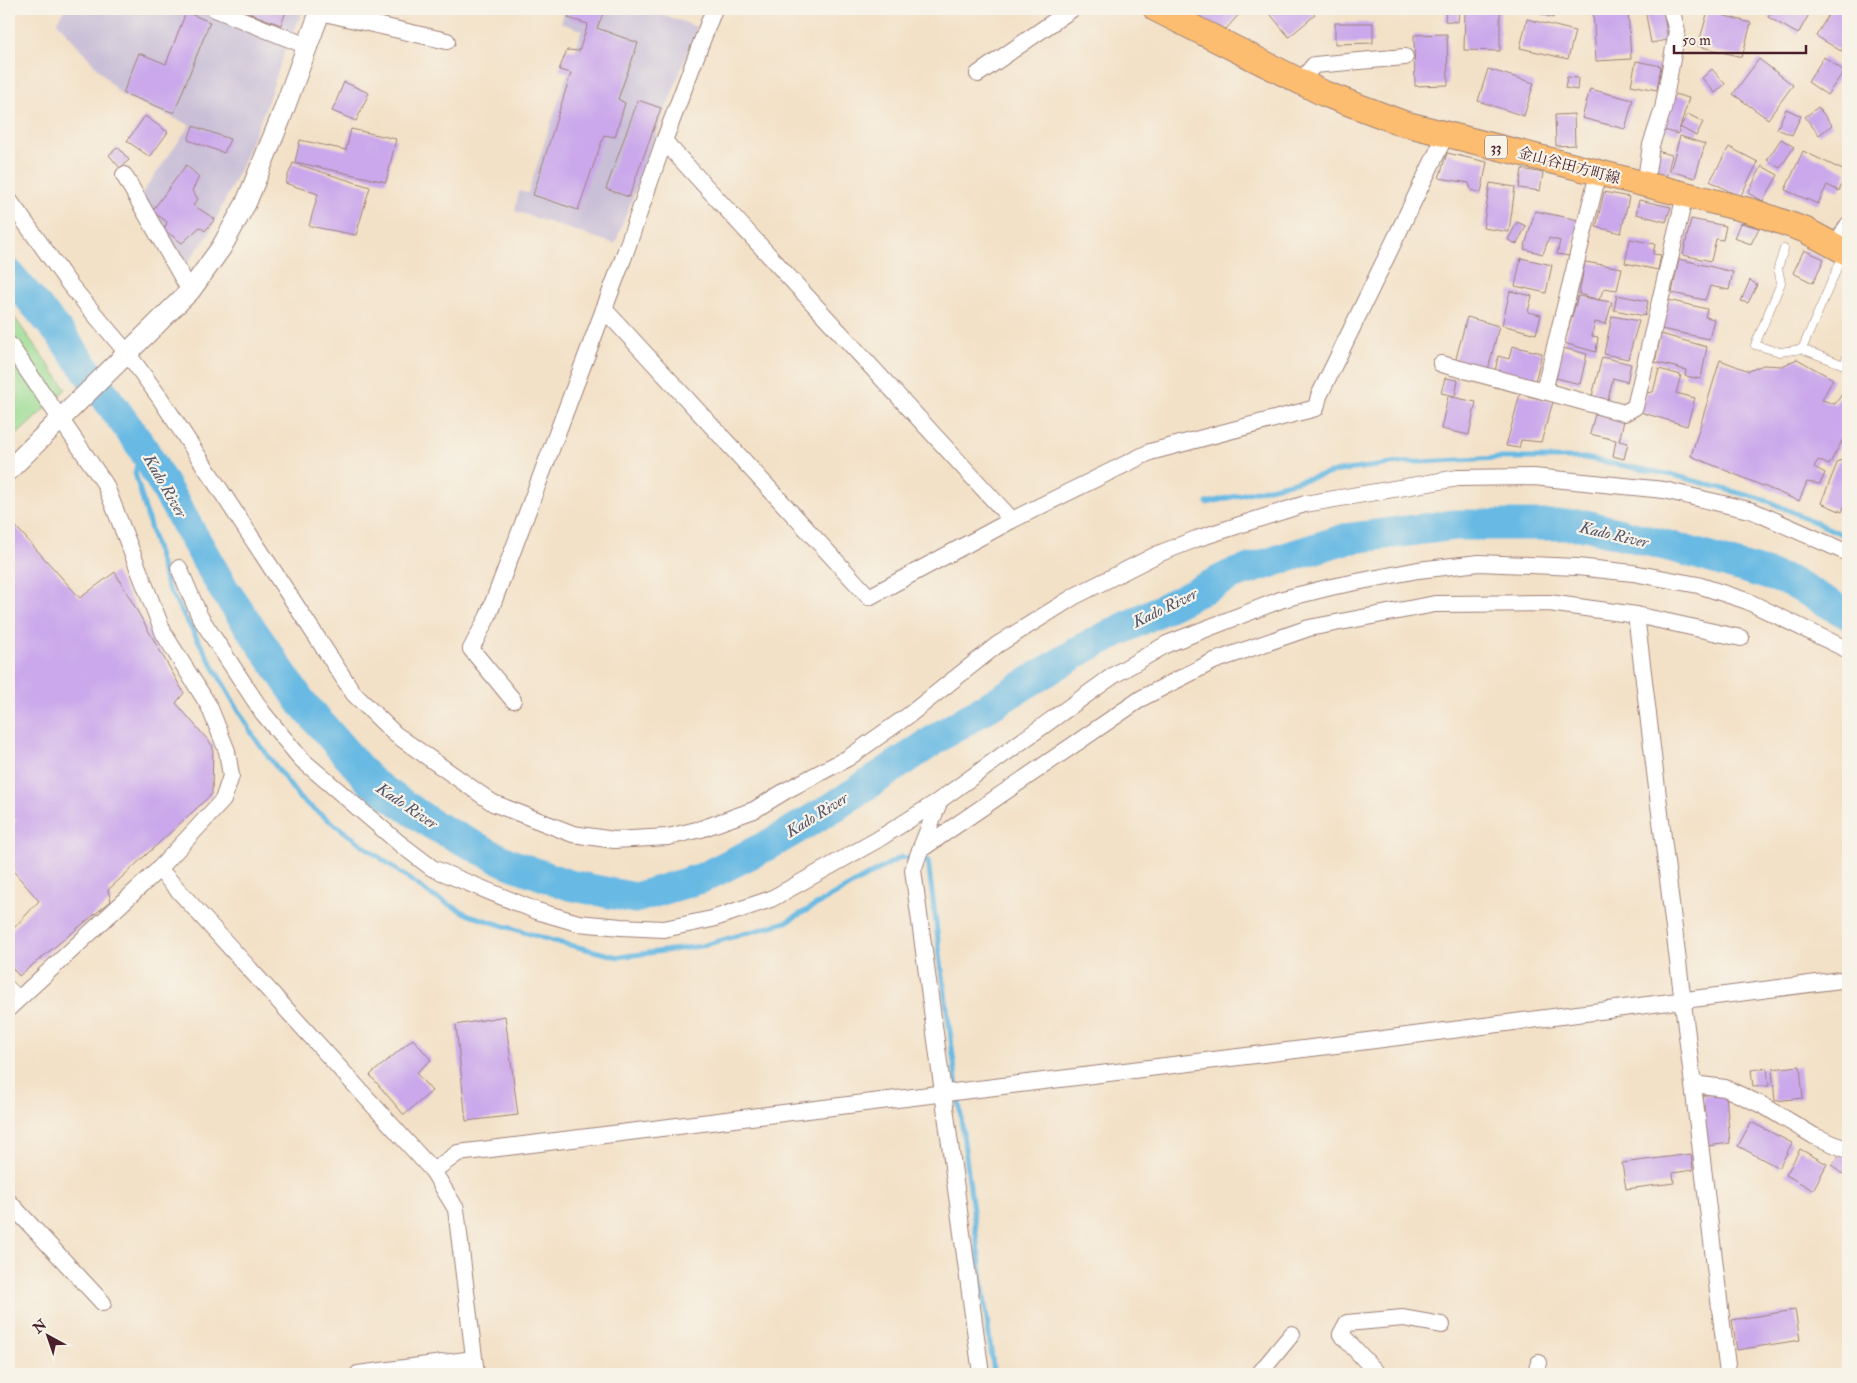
<svg xmlns="http://www.w3.org/2000/svg" width="1857" height="1383" font-family="'IM FELL Double Pica','Noto Serif JP',serif">
<rect width="100%" height="100%" fill="#f7f3e8"/>
<filter id="ink" filterUnits="userSpaceOnUse"><feTurbulence type="fractalNoise" baseFrequency=".02" numOctaves="2"/><feDisplacementMap in="SourceGraphic" scale="10" xChannelSelector="R" yChannelSelector="G"/><feConvolveMatrix kernelMatrix="1 2 1 2 8 2 1 2 1" color-interpolation-filters="sRGB"/></filter>
<filter id="wash" filterUnits="userSpaceOnUse"><feTurbulence type="fractalNoise" baseFrequency=".0096" numOctaves="4" result="noise"/><feDisplacementMap in="SourceGraphic" scale="20" xChannelSelector="R" yChannelSelector="G"/><feGaussianBlur stdDeviation="1.12" result="paint"/><feColorMatrix in="noise" values="0 0 0 0 0 0 0 0 0 0 0 0 0 0 0 0 0 1.4 0 .05"/><feComposite in="paint" operator="in"/></filter>
<g filter="url(#wash)">
<rect width="100%" height="100%" fill="#f3e1c7"/>
<g fill="#c9bfd7">
<polygon points="65,9 304,9 286,48 265,109 240,169 208,236 184,267 141,195 190,125 121,95 57,22"/>
<polygon points="565,9 648,9 697,27 615,244 515,211 519,191 528,193 582,30 561,23"/>
</g>
<polygon fill="#9adb92" stroke="#727d5e" points="9,310 66,389 9,442"/>
<g fill="none" stroke-linecap="round" stroke-linejoin="round">
<g stroke="#68b9e3" stroke-width="5">
<polyline points="142,447 135,473 167,586 252,734 300,799 431,895 469,915 553,941 619,957 701,946 786,922 901,857 928,861 994,1374"/>
<polyline points="1207,503 1339,471 1399,463 1499,458 1585,458 1677,476 1768,501 1848,537"/>
</g>
<polyline stroke="#68b9e3" stroke-width="31" points="9,274 61,335 142,447 223,588 302,703 371,782 433,825 508,863 569,885 635,898 702,878 772,843 832,808 945,733 1088,646 1231,575 1345,539 1455,525 1586,525 1680,549 1789,581 1848,614"/>
</g>
<g id="blocks">
<g fill="#cba8eb">
<polygon points="238,9 287,9 281,25"/>
<polygon points="571,9 605,9 597,28 638,43 618,99 625,103 615,137 604,135 578,210 533,195 571,73 559,70 567,50 579,51 588,24 568,18"/>
<polygon points="1206,9 1244,9 1224,31 1199,19"/>
<polygon points="1266,9 1311,9 1315,15 1289,37"/>
<polygon points="1446,9 1459,9 1458,22 1445,21"/>
<polygon points="1465,9 1500,9 1500,51 1464,50"/>
<polygon points="1528,9 1556,9 1553,18"/>
<polygon points="1593,9 1628,9 1631,59 1596,61"/>
<polygon points="1645,9 1663,9 1668,40 1651,43"/>
<polygon points="1773,9 1812,9 1798,34 1768,17"/>
<polygon points="1832,9 1848,9 1848,40 1841,51 1816,36"/>
<polygon points="1708,11 1751,23 1742,57 1698,46"/>
<polygon points="186,12 210,22 174,113 123,93 139,53 166,64"/>
<polygon points="1527,19 1575,31 1568,59 1520,48"/>
<polygon points="1335,23 1373,23 1373,43 1335,44"/>
<polygon points="1447,34 1448,85 1415,86 1414,35"/>
<polygon points="1824,57 1844,71 1827,95 1808,82"/>
<polygon points="1759,59 1793,85 1768,119 1733,94"/>
<polygon points="1636,61 1661,66 1657,90 1631,85"/>
<polygon points="1488,69 1534,83 1524,116 1478,101"/>
<polygon points="1712,69 1725,84 1715,93 1702,78"/>
<polygon points="1567,77 1578,78 1577,90 1565,88"/>
<polygon points="344,82 369,93 356,121 332,111"/>
<polygon points="1590,89 1633,100 1625,129 1582,118"/>
<polygon points="1674,94 1689,98 1680,127 1688,114 1703,122 1696,136 1680,127 1678,134 1664,130"/>
<polygon points="638,100 661,108 629,197 606,189"/>
<polygon points="1818,107 1832,125 1819,135 1805,117"/>
<polygon points="1786,109 1801,116 1792,135 1777,129"/>
<polygon points="1574,114 1575,145 1556,146 1555,115"/>
<polygon points="145,116 168,132 150,157 127,141"/>
<polygon points="193,126 230,139 224,153 188,140"/>
<polygon points="351,129 396,139 386,182 295,162 300,140 346,150"/>
<polygon points="1680,136 1705,144 1695,178 1670,171"/>
<polygon points="1781,139 1794,147 1780,168 1767,160"/>
<polygon points="118,147 129,160 120,168 109,155"/>
<polygon points="1729,147 1758,162 1740,197 1710,181"/>
<polygon points="1657,151 1672,155 1666,178 1651,174"/>
<polygon points="1803,151 1847,172 1839,191 1827,185 1818,204 1785,190"/>
<polygon points="1447,153 1487,162 1481,193 1471,190 1469,183 1439,178"/>
<polygon points="293,163 370,187 356,235 309,226 318,194 285,183"/>
<polygon points="186,165 199,177 192,191 198,199 193,205 215,219 205,231 200,227 182,243 164,230 167,222 152,211"/>
<polygon points="1762,166 1778,175 1763,201 1748,193"/>
<polygon points="1522,169 1543,173 1540,191 1519,188"/>
<polygon points="1490,183 1515,187 1509,232 1483,228"/>
<polygon points="1604,192 1629,197 1621,233 1596,227"/>
<polygon points="1639,200 1671,207 1666,222 1636,214"/>
<polygon points="1535,211 1579,220 1569,256 1557,254 1560,241 1549,238 1543,254 1524,249"/>
<polygon points="1691,219 1726,226 1723,240 1716,239 1711,261 1683,255"/>
<polygon points="1517,222 1526,226 1517,244 1508,240"/>
<polygon points="1740,223 1759,228 1751,244 1734,238"/>
<polygon points="1630,239 1655,244 1653,254 1661,255 1658,270 1625,263"/>
<polygon points="1804,250 1824,259 1813,283 1793,273"/>
<polygon points="1521,258 1552,265 1546,293 1515,286"/>
<polygon points="1679,259 1733,272 1729,290 1710,286 1705,300 1672,293"/>
<polygon points="1585,262 1622,268 1617,290 1604,288 1599,300 1612,302 1606,324 1595,322 1592,336 1598,337 1596,352 1564,343 1578,296 1599,300 1579,294"/>
<polygon points="1750,280 1757,285 1748,303 1741,301"/>
<polygon points="1510,291 1532,296 1528,312 1541,315 1536,334 1502,325"/>
<polygon points="1617,295 1648,301 1645,316 1614,310"/>
<polygon points="1668,300 1707,309 1705,317 1714,319 1709,339 1661,329"/>
<polygon points="1612,316 1639,321 1628,359 1604,354"/>
<polygon points="1467,317 1499,326 1488,370 1455,362"/>
<polygon points="1661,334 1707,347 1701,379 1685,376 1686,370 1655,362"/>
<polygon points="1512,346 1542,353 1535,382 1495,372 1498,356 1509,359"/>
<polygon points="1563,348 1587,354 1580,384 1556,378"/>
<polygon points="1602,357 1631,364 1627,382 1613,378 1608,400 1592,396"/>
<polygon points="1797,359 1833,379 1822,400 1835,404 1848,386 1848,499 1842,512 1821,503 1838,461 1843,460 1843,439 1829,465 1818,460 1814,467 1825,473 1820,484 1807,482 1799,501 1691,456 1720,360 1749,371 1763,365 1782,366"/>
<polygon points="1659,369 1681,375 1676,393 1695,398 1687,426 1640,412 1646,393 1653,392"/>
<polygon points="1445,378 1458,380 1455,396 1441,393"/>
<polygon points="1520,394 1553,402 1541,442 1521,440 1519,448 1506,446"/>
<polygon points="1448,396 1476,402 1469,435 1441,429"/>
<polygon points="1595,414 1624,421 1619,441 1628,443 1624,459 1613,456 1616,440 1590,434"/>
<polygon points="9,519 80,598 115,572 184,693 176,703 213,746 212,794 108,890 111,901 19,976 9,964 9,926 13,929 39,901 9,866 9,828 16,821 9,813"/>
<polygon points="505,1016 518,1115 466,1121 456,1025"/>
<polygon points="413,1039 431,1060 416,1073 432,1091 404,1115 370,1075"/>
<polygon points="1800,1066 1803,1098 1775,1101 1772,1069"/>
<polygon points="1767,1068 1769,1086 1753,1087 1751,1070"/>
<polygon points="1726,1094 1730,1143 1707,1146 1703,1095"/>
<polygon points="1751,1122 1792,1143 1779,1168 1738,1146"/>
<polygon points="1800,1149 1827,1164 1813,1190 1786,1175"/>
<polygon points="1691,1154 1693,1170 1673,1173 1674,1183 1626,1189 1622,1163"/>
<polygon points="1841,1154 1848,1159 1848,1166 1842,1174 1832,1165"/>
<polygon points="1795,1310 1800,1340 1737,1350 1732,1320"/>
</g>
</g>
</g>
<g filter="url(#ink)">
<use href="#blocks" fill-opacity="0" stroke="#9e8079" stroke-width="1"/>
<g fill="none" stroke-linecap="round" stroke-linejoin="round">
<defs>
<g id="service">
<polyline points="1784,249 1778,268 1781,283 1755,345 1780,352 1802,349 1844,253"/>
<polyline points="1802,349 1844,365 1848,355"/>
<polyline points="9,984 21,996"/>
</g>
<g id="minor">
<polyline points="215,9 307,46"/>
<polyline points="320,12 447,41"/>
<polyline points="1181,21 1190,9"/>
<polyline points="978,74 1072,9"/>
<polyline points="1300,82 1314,65 1405,57"/>
<polyline points="124,175 190,291"/>
<polyline points="1645,186 1651,145 1663,109 1677,31 1671,9"/>
<polyline points="9,200 70,285 128,354 160,398 354,694 395,734 493,803 573,834 614,840 668,837 701,829 754,810 787,790 848,758 909,715 997,645 1075,596 1158,554 1196,539 1305,504 1458,478 1534,477 1664,490 1753,511 1848,553"/>
<polyline points="1835,246 1848,225"/>
<polyline points="604,309 869,597 1012,520 664,141"/>
<polyline points="9,344 105,484 164,634 209,706 227,751 231,776 223,800 159,869 9,1008"/>
<polyline points="1441,364 1544,391 1598,174"/>
<polyline points="1544,391 1624,413 1635,407 1685,195"/>
<polyline points="1012,520 1150,452 1316,408 1319,396 1446,134"/>
<polyline points="179,568 200,617 263,713 301,759 399,843 432,868 537,911 578,923 621,927 664,929 712,919 771,899 877,840 940,800"/>
<polyline points="1636,615 1741,638"/>
<polyline points="513,700 471,649 488,616 623,259 664,141 714,9"/>
<polyline points="920,850 940,800 1114,675 1167,644 1283,599 1331,587 1418,570 1479,563 1577,567 1633,573 1698,585 1747,601 1848,650"/>
<polyline points="159,869 433,1171 456,1209 476,1374"/>
<polyline points="1693,1084 1725,1088 1764,1106 1814,1136 1848,1150"/>
<polyline points="433,1171 458,1153 1344,1044 1848,979"/>
<polyline points="9,1202 103,1303"/>
<polyline points="358,1374 474,1359"/>
<polyline points="981,1374 913,870 920,850 1142,698 1214,661 1309,628 1435,604 1549,603 1636,615 1728,1374"/>
<polyline points="1259,1374 1292,1334"/>
<polyline points="1378,1374 1341,1334 1347,1323 1403,1318 1442,1325"/>
<polyline points="1535,1374 1539,1363"/>
</g>
<polyline id="tertiary" points="9,470 190,291 221,248 246,203 280,120 321,9"/>
<polyline id="primary" points="1156,9 1325,94 1402,123 1751,211 1805,230 1848,253"/>
</defs>
<use href="#service" stroke="#9e8079" stroke-width="9"/>
<use href="#minor" stroke="#9e8079" stroke-width="18"/>
<use href="#tertiary" stroke="#9e8079" stroke-width="22"/>
<use href="#primary" stroke="#9e8079" stroke-width="27"/>
<use href="#service" stroke="#fff" stroke-width="8"/>
<use href="#minor" stroke="#fff" stroke-width="16"/>
<use href="#tertiary" stroke="#fff" stroke-width="20"/>
<use href="#primary" stroke="#fcbd6f" stroke-width="25"/>
</g>
</g>
<g text-anchor="middle" dominant-baseline="central" stroke-width="4.5" stroke-linejoin="round" paint-order="stroke">
<rect fill="#f7f3e8" stroke="#7e5f64" stroke-width="1" x="1485" y="135.5" width="22" height="23" rx="4"/>
<g font-size="14" font-weight="bold" fill="#4a1f2b">
<text x="1496" y="147">33</text>
</g>
<g font-size="15" fill="#4a1f2b" stroke="#f7f3e8">
<text transform="translate(1569 166) rotate(15)">金山谷田方町線</text>
</g>
<g font-size="16" font-style="italic" fill="#54556b" stroke="#f7f3e8">
<text transform="translate(165 486) rotate(60)">Kado River</text>
<text transform="translate(1614 535) rotate(13)">Kado River</text>
<text transform="translate(1165 608) rotate(-26)">Kado River</text>
<text transform="translate(407 806) rotate(34)">Kado River</text>
<text transform="translate(817 815) rotate(-32)">Kado River</text>
</g>
</g>
<rect width="1857" height="1383" fill="none" stroke="#f7f3e8" stroke-width="30"/>
<g transform="translate(48 1336) rotate(320)" stroke="#f7f3e8" stroke-width="4" paint-order="stroke">
<path d="M0-4L9 19L0 12L-9 19Z" fill="#4a1f2b"/>
<text y="-8" font-size="14" font-weight="bold" text-anchor="middle" fill="#4a1f2b">N</text>
</g>
<path d="M1674 45v8h132v-8" fill="none" stroke="#4a1f2b" stroke-width="2.5"/>
<text x="1682" y="45" font-size="15" fill="#4a1f2b" stroke="#f7f3e8" stroke-width="4" paint-order="stroke">50 m</text>
</svg>
